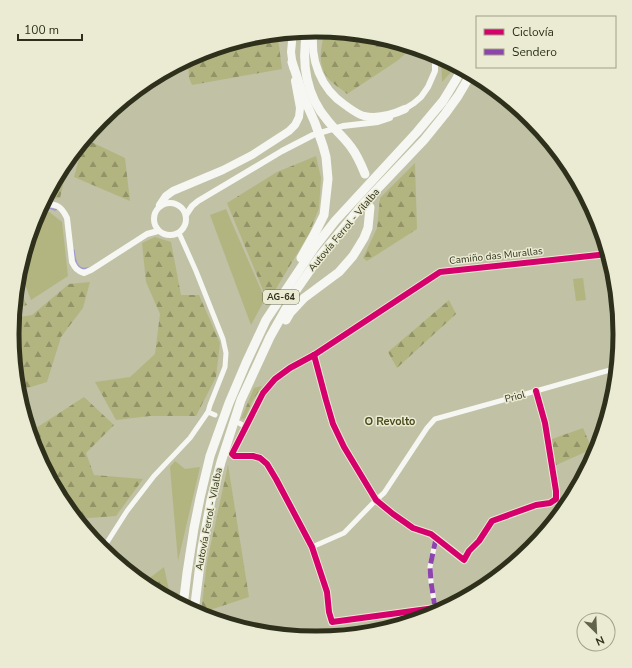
<svg xmlns="http://www.w3.org/2000/svg" width="632" height="668" font-family="'Nunito Sans',sans-serif">
<defs>
<pattern id="forest-firs" width="22" height="20" patternUnits="userSpaceOnUse"><rect width="22" height="20" fill="#b3b580"/><path d="M5 1l3.5 6h-7zM16 11l3.5 6h-7z" fill="#929468"/></pattern>
</defs>
<rect width="100%" height="100%" fill="#c0c1a5"/>
<g fill="#b3b580">
<polygon points="226,209 265,299 251,325 210,215"/>
<polygon points="48,211 62,222 68,276 31,300 23,279 18,274 35,217 37,214"/>
<polygon points="583,278 586,300 576,301 573,279"/>
<polygon points="175,461 185,469 200,467 178,561 170,467"/>
</g>
<g fill="url(#forest-firs)">
<path d="M 325,31 L 376,36 L 413,47 L 397,61 L 347,94 C 342,89 331,83 327,77 C 317,62 321,47 325,31 Z"/>
<polygon points="272,34 278,38 282,69 192,85 189,78 188,59 200,53 257,36"/>
<polygon points="441,58 455,65 454,69 442,82"/>
<polygon points="85,139 125,158 130,201 74,177 84,140"/>
<polygon points="316,156 321,178 319,208 309,234 268,302 227,203 277,172"/>
<polygon points="69,159 60,198 45,200 63,165"/>
<polygon points="415,163 417,229 367,261 363,258 377,228 380,198"/>
<polygon points="155,237 171,242 181,295 199,295 220,343 216,377 196,416 150,416 116,420 95,382 130,377 155,354 160,314 146,282 142,243"/>
<polygon points="90,282 83,308 61,337 47,382 18,391 12,334 14,318 32,315 69,284"/>
<polygon points="17,286 27,305 15,308"/>
<polygon points="449,300 456,314 397,368 388,352"/>
<polygon points="262,386 252,402 245,418 241,419 254,388"/>
<polygon points="84,397 114,425 86,453 94,475 143,479 116,516 76,519 63,503 35,450 21,404 33,430"/>
<polygon points="583,428 592,449 554,466 552,439"/>
<polygon points="228,465 249,597 201,613 207,562"/>
<polygon points="164,567 169,590 178,593 177,603 147,587 143,583"/>
</g>
<g fill="none" stroke-linecap="round" stroke-linejoin="round">
<g stroke="#a398d3" stroke-width="1.5">
<polyline points="40,209 50,208 55,210 57,209"/>
<path d="M 74,250 C 75,259 76,271 88,268"/>
</g>
<g stroke="#f6f6f2" stroke-width="5">
<polyline points="314,355 326,400 333,424 344,447 376,500 393,514 413,528 431,534 464,560 469,551 479,541 492,521 536,505 550,503 556,499 556,491 545,423 536,391"/>
<polyline points="208,412 215,415"/>
<polyline points="239,423 246,427"/>
<polyline points="106,544 127,511 154,476 190,438 208,412 210,405 225,367 226,353 223,339 196,271 179,233"/>
<polyline points="312,547 344,533 376,500 384,493 427,428 435,419 536,391 617,368"/>
<polyline points="435,608 332,622 329,612 327,592 312,547 276,479 267,464 260,458 253,456 234,456 232,454 263,393 275,379 290,368 314,355 440,272 608,254"/>
<polyline points="436,613 435,608 431,582 430,567 436,538"/>
</g>
<g stroke="#f6f6f2" stroke-width="6">
<polyline points="403,110 414,103 421,97 428,87 435,71 435,55"/>
<circle cx="170" cy="219" r="16"/>
<path d="M 42,204 C 56,204 61,205 67,218 L 72,262 C 75,268 77,271 84,273 L 91,270 L 147,234 L 158,231"/>
<polyline points="186,215 192,206 198,201 282,151 313,135 343,126 378,122 390,118"/>
</g>
<g stroke="#f6f6f2" stroke-width="8">
<path d="M 314,30 C 309,59 321,89 345,105 C 351,109 357,114 364,116 C 379,119 392,115 405,109"/>
<polyline points="293,32 291,52 293,67"/>
<polyline points="160,205 166,196 173,191 223,170 252,155 289,131 295,125 299,117 300,108 295,81"/>
</g>
<g stroke="#f6f6f2" stroke-width="9">
<path d="M 307,31 C 301,63 306,96 328,121 C 335,130 344,137 351,147 C 357,155 361,164 365,174"/>
<polyline points="292,62 304,98 315,123 323,146 326,157 328,179 324,215 315,233 301,258"/>
<polyline points="286,320 290,313 304,298 339,272 353,256 364,238 368,228 370,207"/>
<polyline points="183,606 187,573 194,528 200,498 210,456 229,403 246,363 266,320 314,248 335,221 417,132 443,101 457,78 461,69"/>
<polyline points="194,612 202,548 211,500 221,462 241,400 270,337 297,289 320,256 364,203 424,140 445,114 458,96 471,74"/>
</g>
<polyline stroke="#8e44ad" stroke-width="5" stroke-dasharray="10 5" stroke-linecap="butt" points="435,608 431,582 430,567 436,538"/>
<defs>
<g id="cycleway">
<polyline points="314,355 326,400 333,424 344,447 376,500 393,514 413,528 431,534 464,560 469,551 479,541 492,521 536,505 550,503 556,499 556,491 545,423 536,391"/>
<polyline points="435,608 332,622 329,612 327,592 312,547 276,479 267,464 260,458 253,456 234,456 232,454 263,393 275,379 290,368 314,355 440,272 608,254"/>
</g>
</defs>
<use href="#cycleway" stroke="#eaebd2" stroke-width="8"/>
<use href="#cycleway" stroke="#d6006c" stroke-width="6"/>
</g>
<g text-anchor="middle" dominant-baseline="central" stroke-width="3" stroke-linejoin="round" paint-order="stroke">
<rect fill="#eaebd2" stroke="#676852" stroke-width="1" x="263" y="290" width="36" height="14" rx="3"/>
<g font-size="9" font-weight="bold" fill="#2f301b">
<text x="281" y="297">AG-64</text>
</g>
<g font-size="10" fill="#2f301b" stroke="#eaebd2">
<text transform="translate(344 230) rotate(-50)">Autovía Ferrol - Vilalba</text>
<text transform="translate(496 256) rotate(-6)">Camiño das Murallas</text>
<text transform="translate(515 397) rotate(-15)">Priol</text>
<text transform="translate(209 519) rotate(-79)">Autovía Ferrol - Vilalba</text>
</g>
<g font-size="11" font-weight="bold" fill="#4b4b1c" stroke="#eaebd2">
<text x="390" y="421">O Revolto</text>
</g>
</g>
<path d="M0 0H632V668H0ZM19 334a297 297 0 1 1 594 0a297 297 0 1 1-594 0Z" fill="#eaebd2" fill-rule="evenodd"/>
<path fill="none" stroke="#2f301b" stroke-width="5" d="M19 334a297 297 0 1 1 594 0a297 297 0 1 1-594 0Z"/>
<rect x="476" y="16" width="140" height="52" fill="#eaebd2" stroke="#9fa089"/>
<rect x="484" y="29" width="20" height="6" fill="#d6006c" stroke="#9fa089"/>
<text x="512" y="36" font-size="12" fill="#2f301b">Ciclovía</text>
<rect x="484" y="49" width="20" height="6" fill="#8e44ad" stroke="#9fa089"/>
<text x="512" y="56" font-size="12" fill="#2f301b">Sendero</text>
<g transform="translate(596 632) rotate(156)"><circle r="19" fill="#eaebd2" stroke="#9fa089"/>
<path d="M0-3L7 15L0 10L-7 15Z" fill="#62634b"/>
<text y="-6" font-size="11" font-weight="bold" text-anchor="middle" fill="#2f301b">N</text>
</g>
<path d="M18 34v6h64v-6" fill="none" stroke="#2f301b" stroke-width="2"/>
<text x="24" y="34" font-size="12" fill="#2f301b" stroke="#eaebd2" stroke-width="3" paint-order="stroke">100 m</text>
</svg>
